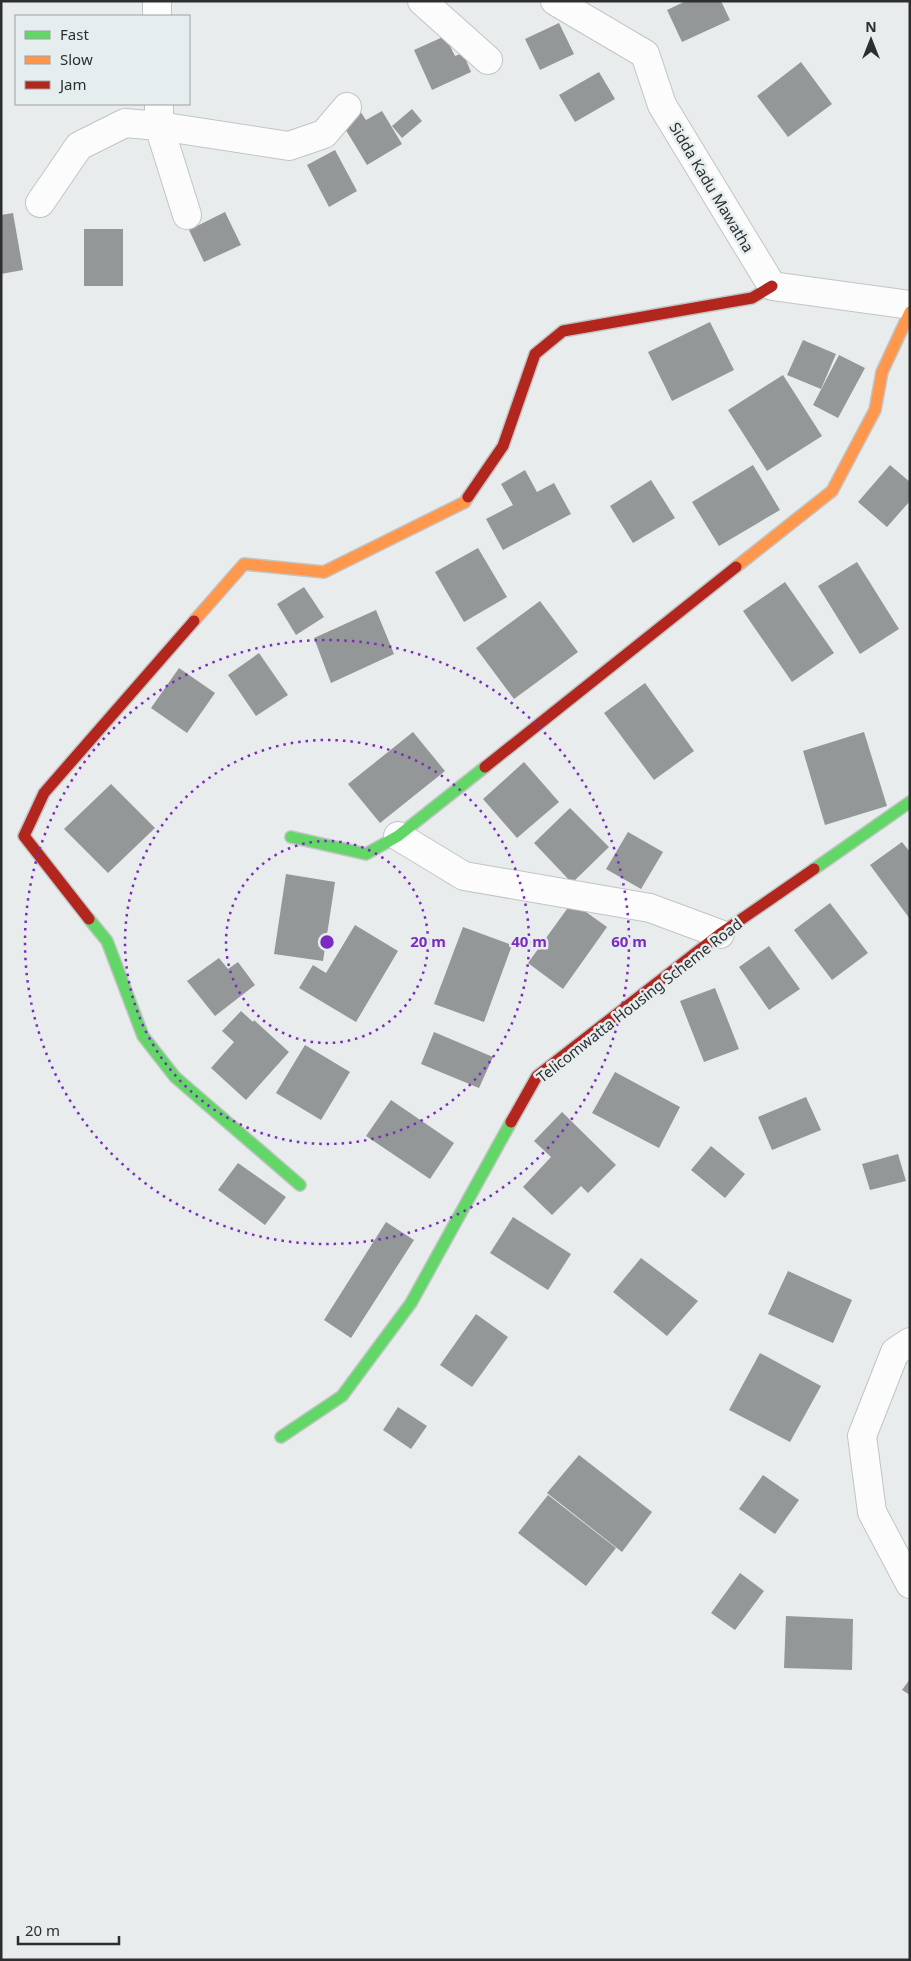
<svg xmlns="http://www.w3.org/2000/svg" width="911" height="1961" font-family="'Noto Sans',sans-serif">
<rect width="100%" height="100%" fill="#e8eced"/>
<g fill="#949798">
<polygon points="686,1 721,1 730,20 682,42 667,10"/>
<polygon points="559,23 574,54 540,70 525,39"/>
<polygon points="445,36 455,56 463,53 471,72 432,90 414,50"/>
<polygon points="801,62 832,104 788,137 757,96"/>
<polygon points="599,72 615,99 575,122 559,95"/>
<polygon points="412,109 422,121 402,138 392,126"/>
<polygon points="360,111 366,120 382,111 402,144 367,165 341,122"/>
<polygon points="335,150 357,191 329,207 307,165"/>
<polygon points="225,212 241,245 204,262 189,230"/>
<polygon points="13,213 23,270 1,274 1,215"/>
<rect x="84" y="229" width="39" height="57"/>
<polygon points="710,322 734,370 672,401 648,352"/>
<polygon points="803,340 836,354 821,389 787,375"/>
<polygon points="839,355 865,368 838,418 813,405"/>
<polygon points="783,375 822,436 767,471 728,410"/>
<polygon points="753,465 780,510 719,546 692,502"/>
<polygon points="890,465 910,482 910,501 887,527 858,502"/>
<polygon points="525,470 537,492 554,483 571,514 503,550 486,519 513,505 501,484"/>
<polygon points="651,480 675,518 633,543 610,506"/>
<polygon points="478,548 507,597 464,622 435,572"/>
<polygon points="857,562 899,629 860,654 818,586"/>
<polygon points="785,582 834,653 792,682 743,611"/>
<polygon points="304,587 324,617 296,635 277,604"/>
<polygon points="540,601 578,652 514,699 476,648"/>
<polygon points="376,610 394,654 331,683 314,638"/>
<polygon points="259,653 288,695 256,716 228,675"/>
<polygon points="179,668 215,693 187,733 151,708"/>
<polygon points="645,683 694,751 654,780 604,713"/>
<polygon points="413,732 445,771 380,823 348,784"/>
<polygon points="864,732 887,806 825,825 803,751"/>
<polygon points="524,762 559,802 517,838 483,799"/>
<polygon points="111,784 155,828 108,873 64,829"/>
<polygon points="570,808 609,847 572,883 534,843"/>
<polygon points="628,832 663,852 641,889 606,869"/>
<polygon points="902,842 910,852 910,919 870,865"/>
<polygon points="286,874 335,882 323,961 274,954"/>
<polygon points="572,902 607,927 563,989 528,963"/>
<polygon points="830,903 868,953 832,980 794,930"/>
<polygon points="355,925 398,951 356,1022 299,988 313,965 326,973"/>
<polygon points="463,927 512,945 484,1022 434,1004"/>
<polygon points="769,946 800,989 769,1010 739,967"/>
<polygon points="219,958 228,969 238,962 255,985 215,1016 187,981"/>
<polygon points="715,988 739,1049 704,1062 680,1001"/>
<polygon points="241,1011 253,1022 254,1020 289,1052 246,1100 211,1068 234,1042 222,1031"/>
<polygon points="434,1032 493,1057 479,1088 421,1064"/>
<polygon points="305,1045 350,1072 321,1120 276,1093"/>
<polygon points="615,1072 680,1107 659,1148 592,1113"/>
<polygon points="806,1097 821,1130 772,1150 758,1117"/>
<polygon points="391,1100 454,1143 430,1179 366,1136"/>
<polygon points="562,1112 616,1165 588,1193 581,1186 552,1215 523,1187 551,1157 534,1141"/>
<polygon points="711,1146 745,1174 725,1198 691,1170"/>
<polygon points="898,1154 906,1181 870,1190 862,1164"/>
<polygon points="238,1163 286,1197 265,1225 218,1190"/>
<polygon points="513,1217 571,1254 548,1290 490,1253"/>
<polygon points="386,1222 414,1240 351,1338 324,1320"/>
<polygon points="641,1258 698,1301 667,1336 613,1292"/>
<polygon points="788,1271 852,1300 833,1343 768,1314"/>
<polygon points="476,1314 508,1337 472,1387 440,1365"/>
<polygon points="760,1353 821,1386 790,1442 729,1410"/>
<polygon points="398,1407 427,1426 411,1449 383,1430"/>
<polygon points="579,1455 652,1512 622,1552 547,1493"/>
<polygon points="763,1475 799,1500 775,1534 739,1509"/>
<polygon points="548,1495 616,1548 586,1586 518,1533"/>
<polygon points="740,1573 764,1591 735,1630 711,1613"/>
<polygon points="786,1616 853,1619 852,1670 784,1668"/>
<polygon points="910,1679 910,1695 902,1690"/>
</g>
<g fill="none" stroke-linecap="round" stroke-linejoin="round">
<defs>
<g id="street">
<polyline points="157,1 157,16"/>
<polyline points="422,1 488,60"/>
<polyline points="555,1 645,54 662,105 772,286 910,305"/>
<polyline points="159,104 159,126 187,215"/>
<polyline points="40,203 79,146 125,123 159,126 289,146 324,134 347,107"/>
<polyline points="398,836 464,876 650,908 720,934"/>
<polyline points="910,1342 895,1352 862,1436 872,1512 910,1584"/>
</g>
<g id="fast">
<polyline points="291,837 366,854 398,836 485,767"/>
<polyline points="814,869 910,802"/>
<polyline points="89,919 107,941 143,1036 175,1077 300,1185"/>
<polyline points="281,1437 342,1396 411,1303 511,1122"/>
</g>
<g id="slow">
<polyline points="736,567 832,491 875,410 882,372 910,312"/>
<polyline points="194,621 244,564 324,572 465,502 468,497"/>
</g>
<g id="jam">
<polyline points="468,497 503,446 535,354 563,331 752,298 772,286"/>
<polyline points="485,767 736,567"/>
<polyline points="89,919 24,836 44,793 194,621"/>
<polyline points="511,1122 537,1076 720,934 814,869"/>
</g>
</defs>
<use href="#street" stroke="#c2c5c5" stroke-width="30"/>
<use href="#fast" stroke="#c2c5c5" stroke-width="14"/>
<use href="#slow" stroke="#c2c5c5" stroke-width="14"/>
<use href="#jam" stroke="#c2c5c5" stroke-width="14"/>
<use href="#street" stroke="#fcfcfc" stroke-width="28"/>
<use href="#fast" stroke="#63d668" stroke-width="11"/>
<use href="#slow" stroke="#ff974d" stroke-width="11"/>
<use href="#jam" stroke="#b3261e" stroke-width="11"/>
</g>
<g fill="none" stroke="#7b2cbf" stroke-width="2.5" stroke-dasharray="2.5 5">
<circle cx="327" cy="942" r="101"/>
<circle cx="327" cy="942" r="202"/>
<circle cx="327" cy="942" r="302"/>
</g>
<g text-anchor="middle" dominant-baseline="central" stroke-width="5" stroke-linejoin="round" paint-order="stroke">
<g font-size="15" fill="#2c2e2f" stroke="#e6edef">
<text transform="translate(712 187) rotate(59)">Sidda Kadu Mawatha</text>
<text transform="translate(639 1000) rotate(-38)">Telicomwatta Housing Scheme Road</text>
</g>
</g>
<circle cx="327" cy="942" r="8" fill="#7b2cbf" stroke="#e6edef" stroke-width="2.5"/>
<g font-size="15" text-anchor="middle" font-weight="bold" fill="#7b2cbf" stroke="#e6edef" stroke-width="5" stroke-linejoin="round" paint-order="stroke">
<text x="428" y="947">20 m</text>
<text x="529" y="947">40 m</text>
<text x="629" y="947">60 m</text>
</g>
<rect width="911" height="1961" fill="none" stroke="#2c2e2f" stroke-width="5"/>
<rect x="15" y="15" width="175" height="90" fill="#e6edef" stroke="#9ca1a2"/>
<rect x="25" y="31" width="25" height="8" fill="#63d668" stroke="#9ca1a2"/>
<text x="60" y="40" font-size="15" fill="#2c2e2f">Fast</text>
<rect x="25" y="56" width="25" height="8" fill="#ff974d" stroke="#9ca1a2"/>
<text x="60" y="65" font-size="15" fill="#2c2e2f">Slow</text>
<rect x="25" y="81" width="25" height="8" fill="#b3261e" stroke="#9ca1a2"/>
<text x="60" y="90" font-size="15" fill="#2c2e2f">Jam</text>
<g transform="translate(871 40)" stroke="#e6edef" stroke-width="4" paint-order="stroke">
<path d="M0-4L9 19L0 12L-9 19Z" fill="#2c2e2f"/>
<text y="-8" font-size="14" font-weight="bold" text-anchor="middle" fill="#2c2e2f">N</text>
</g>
<path d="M18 1936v8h101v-8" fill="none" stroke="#2c2e2f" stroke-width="2.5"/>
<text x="25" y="1936" font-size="15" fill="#2c2e2f" stroke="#e6edef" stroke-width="4" paint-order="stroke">20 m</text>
</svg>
